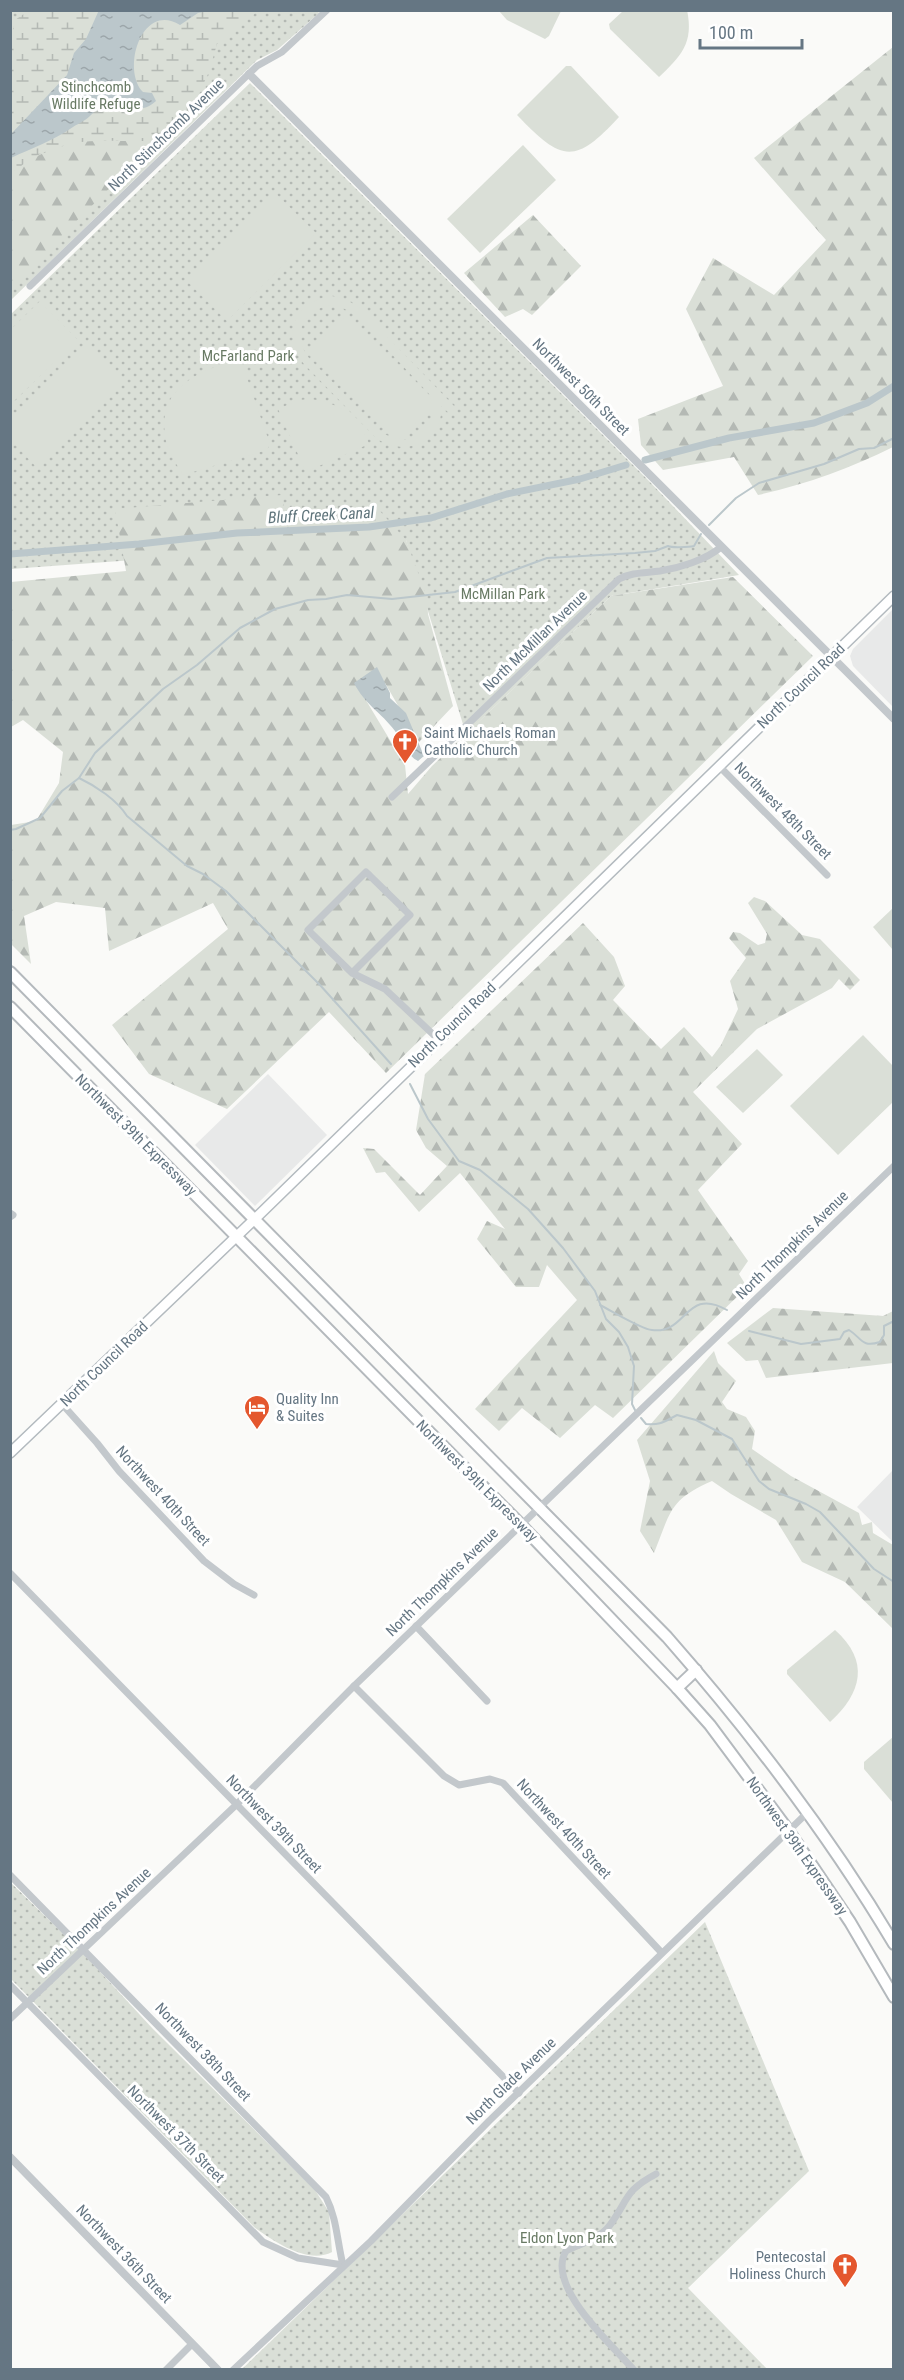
<svg xmlns="http://www.w3.org/2000/svg" width="904" height="2380" font-family="'Roboto Condensed',sans-serif">
<defs>
<pattern id="green-dots" width="8" height="8" patternUnits="userSpaceOnUse" patternTransform="scale(1.5)"><rect width="8" height="8" fill="#dadfd7"/><path d="M2 2h.1M6 6h.1" fill="none" stroke="#b4b9b4" stroke-width="1.8" stroke-linecap="round"/></pattern>
<pattern id="forest-firs" width="22" height="20" patternUnits="userSpaceOnUse" patternTransform="scale(1.5)"><rect width="22" height="20" fill="#dadfd7"/><path d="M5 1l3.5 6h-7zM16 11l3.5 6h-7z" fill="#b4b9b4"/></pattern>
<pattern id="wetland-marsh" width="20" height="14" patternUnits="userSpaceOnUse" patternTransform="scale(1.5)"><rect width="20" height="14" fill="#dadfd7"/><path d="M1 5h8M5 5V1M11 12h8M15 12V8" fill="none" stroke="#b4b9b4"/></pattern>
<pattern id="water-ripples" width="26" height="14" patternUnits="userSpaceOnUse" patternTransform="scale(1.5)"><rect width="26" height="14" fill="#bbc7cb"/><path d="M2 4q2-2 4 0t4 0M15 11q2-2 4 0t4 0" fill="none" stroke="#9ca6aa"/></pattern>
</defs>
<rect width="100%" height="100%" fill="#fafaf8"/>
<g fill="#e8e9e9">
<polygon points="893,609 893,707 853,666 850,656 853,649"/>
<polygon points="268,1074 327,1135 255,1206 195,1145"/>
<polygon points="893,1470 893,1542 857,1507"/>
</g>
<g fill="url(#green-dots)">
<polygon points="317,10 319,13 277,50 257,60 11,300 11,11"/>
<polygon points="250,83 648,480 739,575 611,596 466,734 406,540 11,569 11,314"/>
<path d="M 10,1882 L 79,1949 L 153,2029 L 315,2190 L 329,2212 L 332,2252 C 308,2265 273,2241 254,2227 L 11,1979 Z"/>
<polygon points="705,1922 809,2171 688,2288 767,2369 241,2370"/>
</g>
<g fill="url(#forest-firs)">
<path d="M 893,47 L 893,447 C 851,468 804,485 758,495 L 734,457 L 663,470 L 641,445 L 638,419 L 723,386 L 686,309 L 713,258 L 774,295 L 826,240 L 754,158 Z"/>
<path d="M 82,141 L 151,141 L 142,156 L 11,286 L 10,174 C 31,156 55,147 82,141 Z"/>
<polygon points="533,215 581,266 532,315 523,309 505,317 464,273"/>
<polygon points="282,495 285,515 379,510 406,540 427,597 428,614 453,706 419,742 385,683 355,682 405,765 408,794 432,766 611,596 733,577 813,656 386,1073 329,1012 227,1109 149,1074 112,1025 228,929 213,903 109,951 105,908 56,902 24,916 31,964 11,944 11,825 36,821 59,783 63,752 23,720 11,727 11,582 126,571 115,509"/>
<polygon points="754,897 765,901 802,935 820,939 860,980 850,990 839,979 832,988 757,1029 693,1092 742,1144 698,1190 748,1261 739,1274 747,1287 613,1418 595,1405 560,1438 522,1408 499,1431 475,1409 577,1300 547,1265 539,1287 516,1287 477,1239 487,1221 505,1229 460,1173 419,1212 385,1172 376,1173 363,1148 374,1149 420,1195 447,1166 426,1148 416,1130 425,1074 583,923 614,957 625,986 613,1000 661,1049 684,1027 712,1057 721,1045 738,1009 730,981 746,958 729,938 733,932 740,933 758,945 765,943 767,934 748,903"/>
<polygon points="773,1308 883,1316 893,1311 893,1363 766,1378 758,1360 746,1361 727,1343"/>
<path d="M 714,1351 L 718,1363 L 736,1381 L 722,1402 L 727,1409 L 746,1417 L 755,1431 L 752,1449 L 791,1476 L 859,1513 L 862,1525 L 872,1522 L 873,1533 L 893,1545 L 893,1629 L 845,1582 L 802,1562 L 776,1520 L 731,1494 L 712,1481 C 669,1500 671,1511 654,1553 L 640,1531 L 650,1481 L 637,1440 Z"/>
</g>
<path fill="url(#wetland-marsh)" d="M 28,11 L 258,11 L 217,44 L 209,72 L 192,108 L 186,117 L 168,127 L 156,141 C 99,142 58,132 11,174 L 11,37 L 15,20 Z"/>
<g fill="#dadfd7" fill-rule="evenodd">
<path d="M 687,10 C 694,43 681,56 659,77 L 610,29 L 609,24 L 623,11 Z"/>
<polygon points="499,11 561,11 549,36 545,39 507,20"/>
<path d="M 566,66 L 571,66 L 619,117 C 574,166 561,161 517,115 Z"/>
<polygon points="523,145 556,180 480,253 447,219"/>
<polygon points="275,193 316,233 227,321 187,281"/>
<path d="M 332,296 L 345,299 L 359,307 L 456,408 L 450,414 L 441,406 C 444,443 406,457 377,439 L 303,363 C 282,333 294,301 332,296 ZM 337,305 L 354,314 L 430,395 L 432,404 L 346,316 L 310,350 L 396,439 L 382,433 L 309,358 C 289,332 306,305 337,305 ZM 433,406 C 434,426 417,442 398,440 Z"/>
<polygon points="40,301 78,340 11,404 11,329"/>
<polygon points="85,346 123,383 37,468 11,440 11,419"/>
<path d="M 240,358 L 270,444 L 267,450 L 183,475 C 177,465 168,452 166,441 C 155,387 198,372 240,358 Z"/>
<path d="M 310,399 C 338,402 360,417 369,444 L 310,470 L 304,468 L 278,409 L 299,400 Z"/>
<polygon points="893,908 893,950 873,927"/>
<polygon points="863,1035 893,1066 893,1102 838,1155 790,1106"/>
<polygon points="757,1049 783,1075 743,1113 716,1087"/>
<path d="M 835,1630 C 870,1661 862,1693 830,1722 L 787,1674 L 787,1670 Z"/>
<polygon points="893,1737 893,1803 864,1769 864,1762"/>
</g>
<g fill="url(#water-ripples)">
<path d="M 99,10 L 208,11 L 198,13 L 180,25 C 142,1 121,69 143,92 L 152,93 L 156,101 C 136,120 126,94 105,102 C 99,104 96,110 92,114 C 87,120 79,123 73,127 C 53,141 32,148 11,158 L 11,134 L 67,75 L 74,53 L 86,39 Z"/>
<path d="M 377,667 L 390,693 L 390,698 L 406,713 L 424,756 L 418,761 C 407,756 402,741 395,731 C 381,712 365,705 354,683 Z"/>
</g>
<g fill="none" stroke-linecap="round" stroke-linejoin="round">
<g stroke="#bbc7cb" stroke-width="2">
<polyline points="709,525 736,498 759,483 824,464 859,449 874,448 894,438"/>
<path d="M 79,778 C 96,786 117,800 127,816 L 187,866 L 203,874 L 226,891 L 320,985 L 391,1064"/>
<path d="M 10,830 L 16,829 L 40,818 L 62,791 L 79,778 L 95,753 L 163,689 L 197,665 L 240,628 L 275,609 L 308,600 L 326,599 L 347,595 L 392,599 L 455,592 L 547,558 L 635,553 L 655,551 L 668,546 C 672,548 689,547 694,546 L 701,534"/>
<polyline points="410,1084 428,1119 459,1161 480,1170 528,1209 563,1248 595,1291 606,1319 619,1332 628,1347 634,1366 632,1404 635,1410"/>
<path d="M 600,1305 C 612,1311 641,1329 652,1330 C 687,1335 685,1286 727,1310"/>
<path d="M 749,1331 L 801,1344 L 840,1339 L 844,1332 L 849,1330 C 862,1338 861,1348 880,1342 L 884,1335 L 884,1326 L 894,1321"/>
<path d="M 641,1418 L 646,1424 C 662,1425 663,1422 677,1415 L 696,1420 L 732,1439 L 759,1481 L 769,1489 L 806,1504 L 820,1512 L 874,1569 L 894,1582"/>
</g>
<g stroke="#bbc7cb" stroke-width="7">
<polyline points="645,460 729,438 814,423 867,403 894,386"/>
<polyline points="10,554 139,544 237,533 369,527 431,518 507,494 580,479 626,465"/>
</g>
<defs>
<polyline id="secondary" points="10,1453 261,1213 894,596"/>
<g id="trunk">
<path d="M 10,972 L 667,1637 C 752,1734 828,1833 894,1944"/>
<polyline points="10,1007 521,1525 677,1688 710,1725 788,1830 850,1922 894,1997"/>
<polyline points="677,1688 696,1670"/>
</g>
</defs>
<use href="#secondary" stroke="#b3babf" stroke-width="12"/>
<use href="#trunk" stroke="#b4b9bd" stroke-width="14"/>
<g stroke="#c3c8cc" stroke-width="7">
<polyline points="30,286 257,66 282,52 327,10"/>
<polyline points="719,766 827,875"/>
<path d="M 392,797 L 619,579 C 632,572 645,573 660,571 C 679,568 706,560 721,547"/>
<polyline points="352,973 410,915 366,872 308,930 352,973 385,989 438,1039"/>
<polyline points="10,1213 13,1215 10,1217"/>
<polyline points="62,1404 97,1443 119,1471 204,1561 234,1584 254,1595"/>
<polyline points="10,1573 519,2093"/>
<polyline points="416,1626 487,1701"/>
<polyline points="354,1686 444,1776 459,1785 490,1779 503,1783 661,1952"/>
<path d="M 10,1875 L 326,2197 C 337,2219 337,2241 343,2265 L 298,2258 L 263,2242 L 10,1985"/>
<polyline points="10,2019 236,1805 354,1686 894,1166"/>
<polyline points="166,2370 192,2344"/>
<polyline points="233,2370 371,2241 489,2121 808,1812"/>
<path d="M 634,2370 C 613,2346 545,2286 566,2251 C 580,2244 601,2238 610,2225 C 629,2199 624,2191 656,2174"/>
</g>
<g stroke="#c3c8cc" stroke-width="8">
<polyline points="249,74 894,719"/>
<polyline points="10,2157 218,2370"/>
</g>
<use href="#secondary" stroke="#fff" stroke-width="9"/>
<use href="#trunk" stroke="#fff" stroke-width="10"/>
</g>
<defs>
<symbol id="church-pin" viewBox="-11 -11 22 30"><path d="M0 17L-7.5 6A9.5 9.5 0 1 1 7.5 6Z" fill="#e4572e" stroke="#fff"/><path d="M-1.2-6h2.4v3.5h3.3v2.4h-3.3V6h-2.4V-.1h-3.3v-2.4h3.3Z" fill="#fff"/></symbol>
<symbol id="hotel-pin" viewBox="-11 -11 22 30"><path d="M0 17L-7.5 6A9.5 9.5 0 1 1 7.5 6Z" fill="#e4572e" stroke="#fff"/><path d="M-6-4.5h1.5V1H6V5H4.5V3h-9V5H-6ZM-4 0a1.8 1.8 0 1 1 3.6 0ZM.5 0V-2.5h3Q6-2.5 6 0Z" fill="#fff"/></symbol>
</defs>
<g fill-rule="evenodd">
<use href="#church-pin" x="390" y="727" width="30" height="40"/>
<use href="#hotel-pin" x="242" y="1393" width="30" height="40"/>
<use href="#church-pin" x="830" y="2251" width="30" height="40"/>
</g>
<g text-anchor="middle" dominant-baseline="central" stroke-width="6" stroke-linejoin="round" paint-order="stroke">
<g font-size="15" fill="#687a64" stroke="#fff">
<text x="96" y="87">Stinchcomb<tspan x="96" dy="17">Wildlife Refuge</tspan></text>
<text x="248" y="356">McFarland Park</text>
<text x="503" y="594">McMillan Park</text>
<text x="567" y="2238">Eldon Lyon Park</text>
</g>
<g font-size="15" fill="#657683" stroke="#fff">
<text transform="translate(166 135) rotate(-44)">North Stinchcomb Avenue</text>
<text transform="translate(581 387) rotate(45)">Northwest 50th Street</text>
<text transform="translate(535 641) rotate(-44)">North McMillan Avenue</text>
<text transform="translate(801 686) rotate(-44)">North Council Road</text>
<text transform="translate(783 811) rotate(45)">Northwest 48th Street</text>
<text transform="translate(452 1025) rotate(-44)">North Council Road</text>
<text transform="translate(136 1135) rotate(45)">Northwest 39th Expressway</text>
<text transform="translate(792 1245) rotate(-44)">North Thompkins Avenue</text>
<text transform="translate(104 1364) rotate(-44)">North Council Road</text>
<text transform="translate(477 1481) rotate(45)">Northwest 39th Expressway</text>
<text transform="translate(163 1496) rotate(47)">Northwest 40th Street</text>
<text transform="translate(442 1582) rotate(-44)">North Thompkins Avenue</text>
<text transform="translate(274 1824) rotate(46)">Northwest 39th Street</text>
<text transform="translate(564 1829) rotate(47)">Northwest 40th Street</text>
<text transform="translate(797 1846) rotate(55)">Northwest 39th Expressway</text>
<text transform="translate(94 1921) rotate(-43)">North Thompkins Avenue</text>
<text transform="translate(203 2052) rotate(46)">Northwest 38th Street</text>
<text transform="translate(511 2081) rotate(-44)">North Glade Avenue</text>
<text transform="translate(176 2134) rotate(45)">Northwest 37th Street</text>
<text transform="translate(124 2254) rotate(46)">Northwest 36th Street</text>
</g>
<g font-size="15" fill="#657683" stroke="#fff" text-anchor="start">
<text x="424" y="733">Saint Michaels Roman<tspan x="424" dy="17">Catholic Church</tspan></text>
<text x="276" y="1399">Quality Inn<tspan x="276" dy="17">&amp; Suites</tspan></text>
<text x="826" y="2257" text-anchor="end">Pentecostal<tspan x="826" dy="17">Holiness Church</tspan></text>
</g>
<g font-size="16" font-style="italic" fill="#60757c" stroke="#fff">
<text transform="translate(321 515) rotate(-3)">Bluff Creek Canal</text>
</g>
</g>
<rect width="904" height="2380" fill="none" stroke="#657683" stroke-width="24"/>
<path d="M700 39v9h102v-9" fill="none" stroke="#657683" stroke-width="3"/>
<text x="709" y="39" font-size="18" fill="#657683" stroke="#ffffff" stroke-width="4.5" paint-order="stroke">100 m</text>
</svg>
